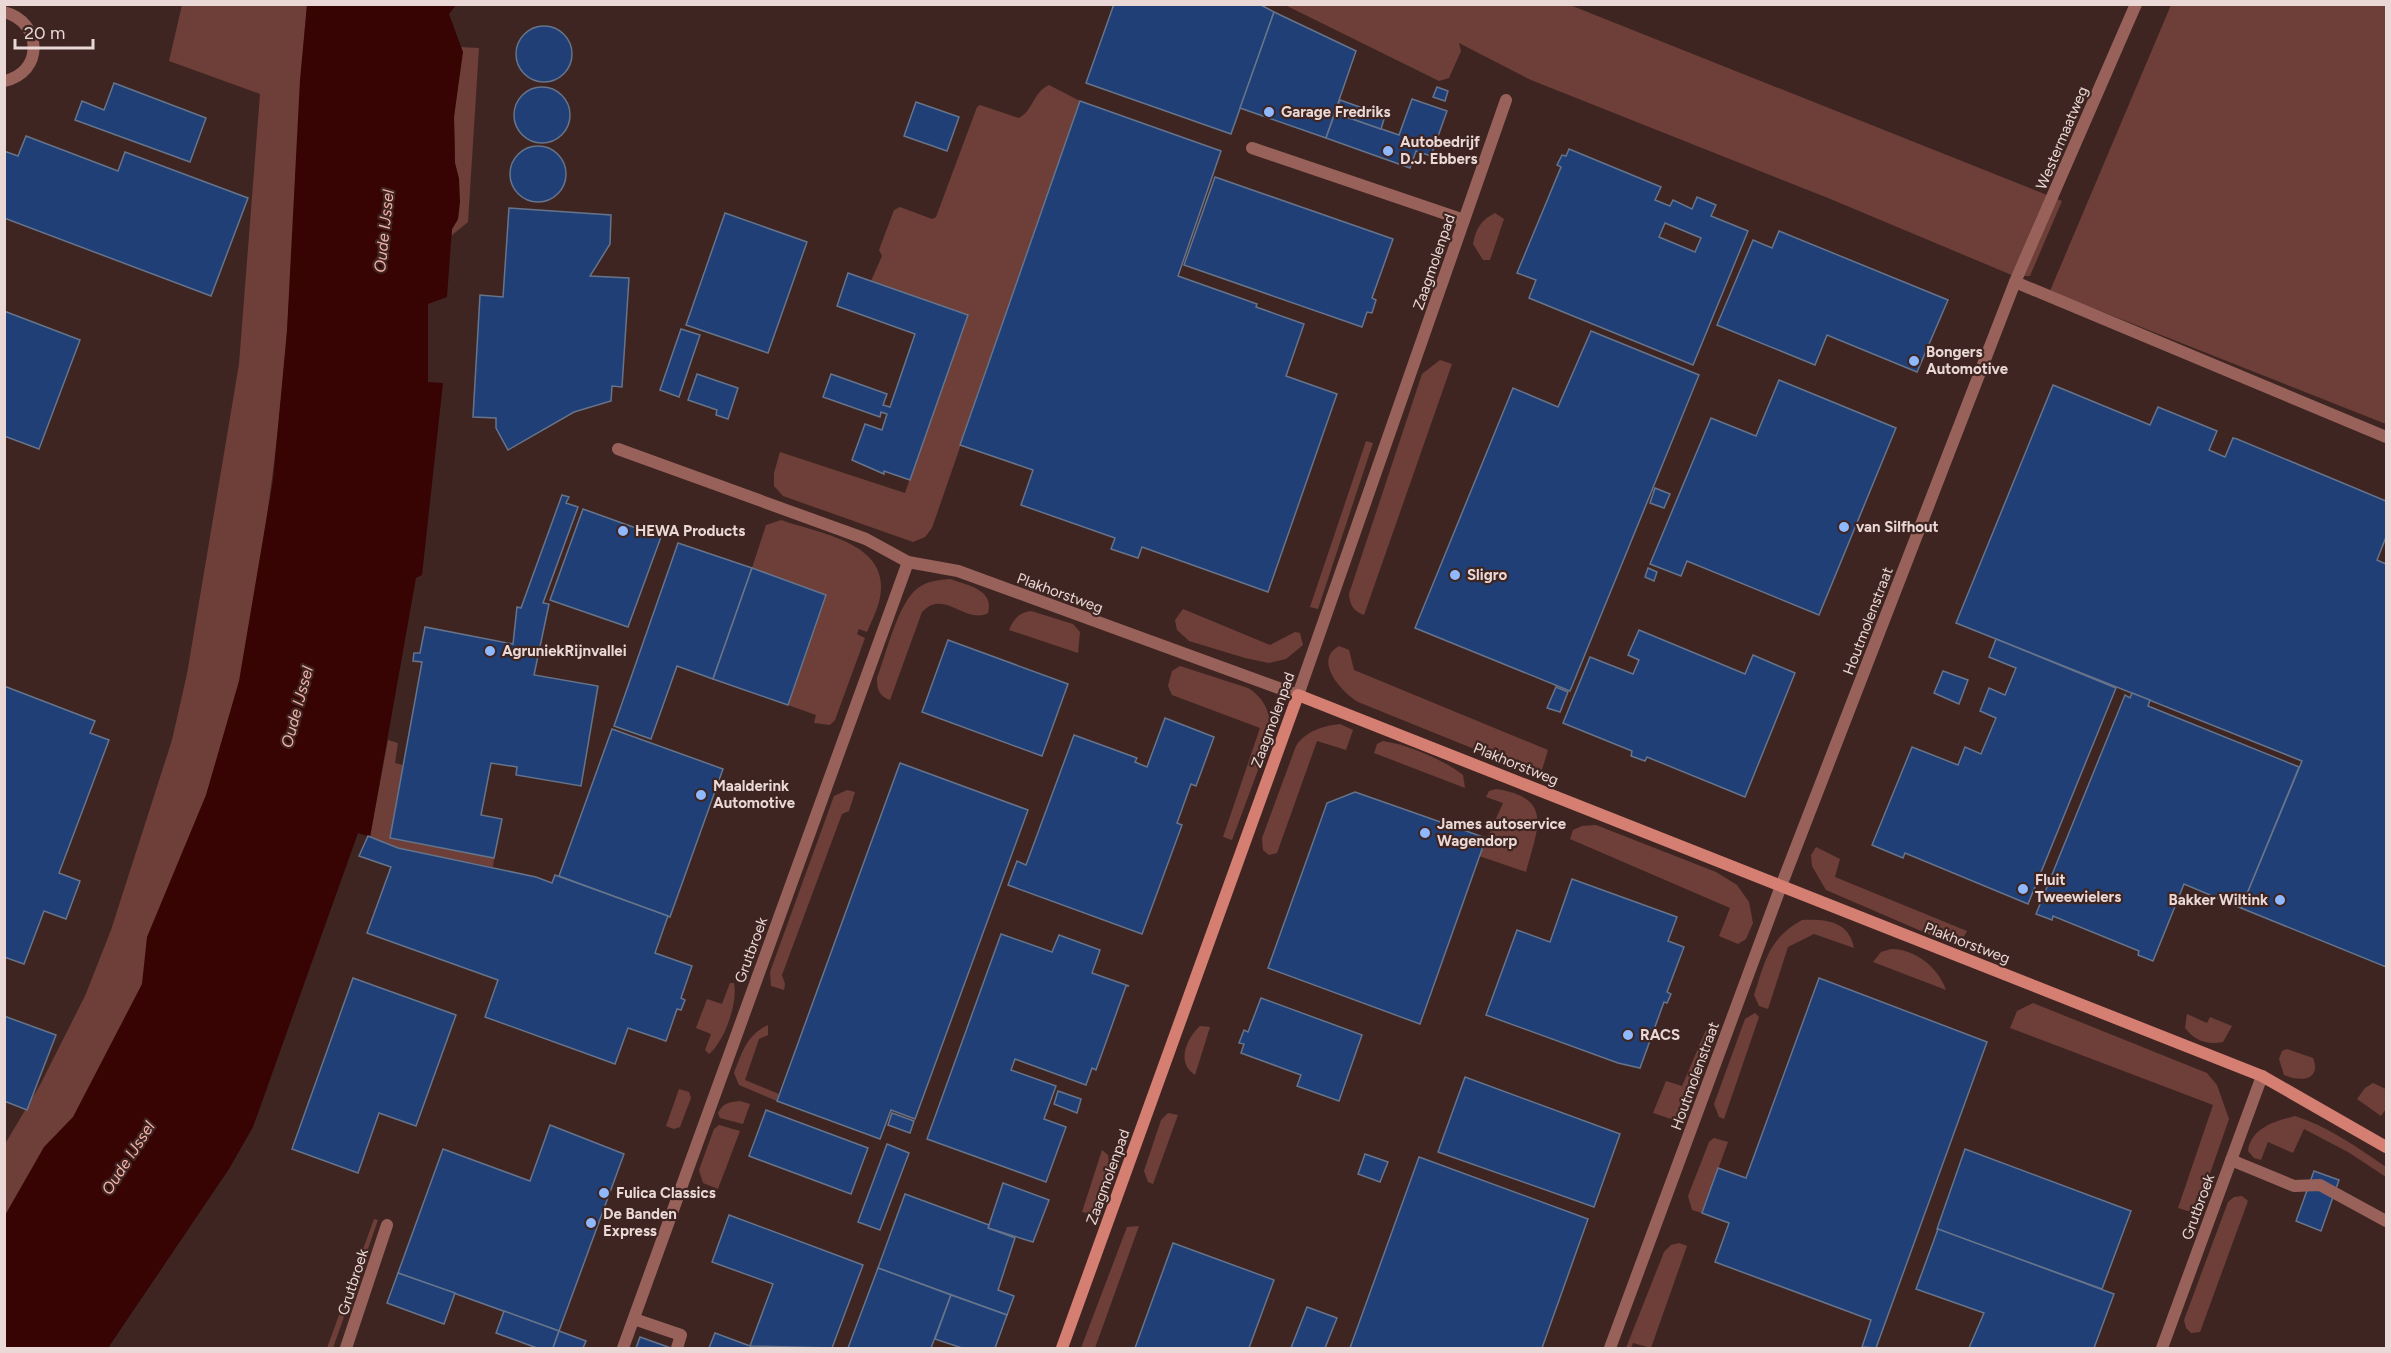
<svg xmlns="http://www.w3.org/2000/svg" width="2391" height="1353" font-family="Figtree,sans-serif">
<rect width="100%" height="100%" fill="#3f2522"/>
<g fill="#6d3f38">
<path d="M 182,5 L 307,5 C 297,113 295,222 287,331 C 281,416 270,500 257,583 L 260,596 L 235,716 L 142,984 L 82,1120 L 52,1139 L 37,1160 L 35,1181 L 5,1255 L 5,1144 L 40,1085 L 85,996 L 111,930 L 172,740 L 187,674 L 239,364 L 260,94 L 169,61 Z"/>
<polygon points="1285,5 1570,5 2062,201 2030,276 2014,276 1828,198 1531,80 1459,43 1461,51 1449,78 1439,81"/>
<polygon points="2171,5 2386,5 2386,424 2050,291"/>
<polygon points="459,47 479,48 468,222 451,236 452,229 458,219 459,179 455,163 454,117"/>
<path d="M 1049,85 L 1080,101 L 932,528 L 925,537 L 913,542 L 783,496 L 774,486 L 774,473 L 780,452 L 905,493 L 955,348 L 871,281 L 882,256 L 879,250 L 894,210 L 900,207 L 932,219 L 936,217 L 977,107 L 980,105 L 1019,118 C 1033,111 1033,92 1049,85 Z"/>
<path d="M 1495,213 L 1504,219 L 1490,260 L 1483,260 L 1473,244 C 1476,229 1480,221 1495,213 Z"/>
<path d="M 1440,360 L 1452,364 L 1364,615 C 1353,611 1350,605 1349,594 L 1422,374 Z"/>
<polygon points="1366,441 1373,443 1318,609 1310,607"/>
<path d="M 781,520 C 814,532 883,541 881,588 C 881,603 873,618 867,632 L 859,629 L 857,634 L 865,638 L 835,720 L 830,725 L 814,723 L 816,715 L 788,705 L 826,595 L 752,568 L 766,525 Z"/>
<path d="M 950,579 C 966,585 995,589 988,613 C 966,625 944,588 922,612 L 890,700 C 879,696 877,690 877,678 C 886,655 898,602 918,588 C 927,581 939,580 950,579 Z"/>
<polygon points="1183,609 1270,645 1295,632 1300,633 1303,645 1286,659 1269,663 1245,658 1189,641 1177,630 1175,620"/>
<path d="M 1031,611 L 1073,624 L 1080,632 L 1078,653 L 1009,630 C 1014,618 1019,613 1031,611 Z"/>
<path d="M 1339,646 L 1349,650 L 1354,670 L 1548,750 L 1541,773 L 1536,774 L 1358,702 C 1343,693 1312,661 1339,646 Z"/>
<path d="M 1180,666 L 1248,688 C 1266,699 1271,715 1271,735 L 1232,840 L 1223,837 L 1260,728 L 1172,695 L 1168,686 L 1172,671 Z"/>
<path d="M 1340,724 L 1353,730 L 1346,750 L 1317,741 L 1277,853 L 1269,855 L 1263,850 L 1262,838 L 1296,746 C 1306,731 1322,726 1340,724 Z"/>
<polygon points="388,740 398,743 395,763 403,765 390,838 494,858 493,867 398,848 370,837"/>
<path d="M 1383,741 C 1409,745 1442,759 1463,775 L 1465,788 L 1374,753 L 1377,744 Z"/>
<path d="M 1496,789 C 1555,798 1537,829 1526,872 L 1479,856 L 1503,803 L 1486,797 L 1489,791 Z"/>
<polygon points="847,790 855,792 849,811 842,814 782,975 785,984 784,990 771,986 770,972 834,796"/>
<polygon points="1596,825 1716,872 1737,885 1749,902 1753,923 1746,939 1738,944 1719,936 1730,908 1570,839 1573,830 1582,826"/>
<path d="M 1816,847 L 1840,859 L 1835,877 L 1967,931 C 1963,940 1959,942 1949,943 L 1826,890 L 1812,866 L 1811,855 Z"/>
<path d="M 1802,920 C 1826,919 1849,921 1854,948 L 1814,934 L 1788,947 L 1768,1009 L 1759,1006 L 1754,995 C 1765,961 1769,938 1802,920 Z"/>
<path d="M 1891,949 C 1915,949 1938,967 1946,990 L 1873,962 L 1881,952 Z"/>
<path d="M 730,983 L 734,983 C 738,1002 725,1041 709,1054 L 705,1050 L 711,1034 L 696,1028 L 707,999 L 722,1004 Z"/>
<polygon points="2033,1003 2207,1073 2217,1085 2229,1119 2199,1205 2191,1212 2178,1208 2213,1105 2010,1028 2017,1011"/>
<polygon points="1755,1013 1759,1017 1724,1119 1719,1117 1714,1104 1745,1019"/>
<path d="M 2187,1014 L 2207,1023 L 2210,1017 L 2232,1026 L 2223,1042 C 2207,1045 2195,1041 2185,1028 Z"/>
<path d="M 768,1025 L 768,1035 L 759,1039 L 745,1080 L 779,1094 L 777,1101 L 739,1085 L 734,1073 C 742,1052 747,1035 768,1025 Z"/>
<path d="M 1200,1026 L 1210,1027 L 1195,1075 C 1176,1063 1186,1039 1200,1026 Z"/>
<polygon points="1706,1030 1711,1031 1711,1037 1683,1113 1671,1119 1653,1113 1666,1081 1682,1086"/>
<path d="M 2287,1049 L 2313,1058 C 2322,1081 2299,1082 2284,1075 L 2279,1059 L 2282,1051 Z"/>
<polygon points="2373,1083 2386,1089 2386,1109 2381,1116 2357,1099 2365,1088"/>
<polygon points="679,1089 689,1092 691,1098 680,1127 674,1129 666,1126"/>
<path d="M 740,1101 L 750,1104 L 743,1124 L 720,1118 L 718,1113 C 723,1103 729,1102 740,1101 Z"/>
<polygon points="1168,1113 1178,1115 1153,1184 1148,1182 1144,1171 1161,1120"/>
<path d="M 2295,1116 C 2329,1127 2357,1147 2386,1167 L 2386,1177 L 2348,1152 L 2304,1129 L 2293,1153 L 2268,1142 L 2261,1160 L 2254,1158 L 2248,1151 C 2251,1128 2275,1121 2295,1116 Z"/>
<polygon points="719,1125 740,1131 718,1189 703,1183 699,1170 714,1129"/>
<polygon points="1714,1138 1728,1142 1702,1213 1692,1210 1688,1196 1709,1142"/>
<polygon points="1102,1150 1108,1155 1110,1173 1095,1215 1082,1212"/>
<polygon points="2242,1196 2248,1201 2200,1332 2191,1333 2186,1328 2184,1320 2228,1202 2234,1197"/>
<polygon points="374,1219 378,1220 333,1348 327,1348"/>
<polygon points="1139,1226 1095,1348 1081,1348 1127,1227"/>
<polygon points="1679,1243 1687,1246 1651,1348 1633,1343 1631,1348 1626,1348 1664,1252 1671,1245"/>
</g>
<polygon fill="#370303" points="307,5 456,5 449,14 463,52 454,117 455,163 459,179 460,202 458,219 452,229 447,297 428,304 428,382 443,383 422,575 416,578 370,837 358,833 253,1127 229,1169 108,1348 5,1348 4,1217 44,1147 73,1117 142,984 147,937 206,795 239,681 273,480 287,331 300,80"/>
<g fill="#203f76" stroke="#66748b" stroke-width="1.5" fill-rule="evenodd">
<polygon points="1114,4 1259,4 1274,12 1231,134 1086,83"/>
<polygon points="1274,12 1356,51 1326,138 1240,108"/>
<circle cx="544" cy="54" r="28"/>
<polygon points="114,83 206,118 190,162 75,120 82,101 104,110"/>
<circle cx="542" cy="115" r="28"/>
<polygon points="1437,87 1448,91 1445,101 1433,97"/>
<polygon points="1412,99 1447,111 1431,156 1416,151 1410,168 1326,138 1335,113 1399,135"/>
<polygon points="1340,100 1385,116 1381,129 1335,113"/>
<polygon points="1080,101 1221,151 1178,276 1257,304 1256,307 1304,324 1286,376 1337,394 1268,592 1142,547 1138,558 1111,549 1115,538 1021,505 1033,470 960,445"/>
<polygon points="916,102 959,117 947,151 904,136"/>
<polygon points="26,136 118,171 125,152 248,198 211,296 4,218 4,151 18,156"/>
<circle cx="538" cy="174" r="28"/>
<path d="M 1569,149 L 1661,187 L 1655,200 L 1670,206 L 1673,200 L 1692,209 L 1697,197 L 1716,205 L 1711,216 L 1748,231 L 1693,365 L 1529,298 L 1536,280 L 1517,273 L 1561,167 L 1557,165 L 1562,155 L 1566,156 ZM 1665,223 L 1701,238 L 1695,252 L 1659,237 Z"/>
<polygon points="1215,177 1393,239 1372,298 1376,300 1372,313 1367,312 1362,327 1184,265"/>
<polygon points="509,208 611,215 610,244 590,276 629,278 622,387 612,386 611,401 574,412 508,450 496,428 496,418 473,417 480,295 503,297"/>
<polygon points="725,213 807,242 768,353 686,325"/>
<polygon points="1779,231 1948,300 1917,372 1827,335 1815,365 1717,325 1753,240 1772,248"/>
<polygon points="848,273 968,315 910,480 884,471 884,474 852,460 865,424 882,430 887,414 881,412 880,417 823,397 831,374 887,394 883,405 890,407 915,334 837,306"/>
<polygon points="4,311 80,340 39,449 4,436"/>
<polygon points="681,329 700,335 679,397 660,390"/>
<polygon points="1591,331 1699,375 1570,691 1415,628 1513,388 1558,407"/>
<polygon points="697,374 738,388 728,419 716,415 717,410 688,400"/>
<polygon points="1779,380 1896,428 1819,615 1687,561 1681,576 1650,564 1711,418 1756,436"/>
<polygon points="2053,385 2150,425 2158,407 2217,431 2209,450 2225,457 2233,438 2237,439 2386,501 2386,537 2377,560 2386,564 2386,967 2241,908 2302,761 1956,623"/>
<polygon points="1655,488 1670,494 1664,508 1650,503"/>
<polygon points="562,495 569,497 566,503 578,507 543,603 549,604 534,675 598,686 581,786 516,775 517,767 491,763 481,815 502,819 494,858 390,838 422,662 413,661 414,653 420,653 425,627 513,644 517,607 521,608"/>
<polygon points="583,509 661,537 628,627 550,600"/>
<polygon points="678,543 752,568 713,679 677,666 651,739 614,726"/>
<polygon points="752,568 826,595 788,705 713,679"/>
<polygon points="1648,568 1657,572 1654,581 1645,577"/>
<polygon points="1639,630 1745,674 1753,655 1795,673 1745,797 1647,757 1645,761 1631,756 1632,751 1563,723 1590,657 1633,674 1639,660 1628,655"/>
<polygon points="1996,639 2116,688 2028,904 1905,853 1903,858 1872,845 1912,747 1958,765 1965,747 1981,754 1996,718 1980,711 1989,688 2005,695 2016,668 1989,657"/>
<polygon points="948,640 1068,684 1042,756 922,712"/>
<polygon points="1943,671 1968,680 1959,704 1934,693"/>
<polygon points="4,686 95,721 90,733 109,740 59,873 80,881 66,919 44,911 24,964 4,957"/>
<polygon points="1556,687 1568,692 1560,712 1547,708"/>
<polygon points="2132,693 2150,700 2148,706 2299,767 2241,908 2184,884 2153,961 2138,955 2139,951 2053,916 2052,920 2036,914 2125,695 2130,698"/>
<polygon points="1165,718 1214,737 1196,786 1191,784 1177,823 1182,825 1142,934 1008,885 1017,861 1026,865 1074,735 1137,758 1135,762 1147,767"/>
<polygon points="612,729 723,769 670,917 559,876"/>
<polygon points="900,763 1028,810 915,1119 891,1110 880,1139 777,1101"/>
<polygon points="1355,792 1486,838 1420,1024 1268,968 1327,803"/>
<polygon points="368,836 398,848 536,877 552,883 555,875 668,916 655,953 692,966 681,998 685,1000 681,1010 677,1009 666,1041 628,1028 615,1064 485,1017 498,980 367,933 391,867 359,856"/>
<polygon points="1572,879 1677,917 1668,941 1684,947 1667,992 1671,994 1667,1003 1664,1002 1640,1068 1618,1063 1486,1015 1517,930 1550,942"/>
<polygon points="1001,934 1052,952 1059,935 1100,950 1092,973 1129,986 1126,986 1096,1070 1092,1068 1086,1085 1015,1059 1011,1070 1056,1086 1044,1119 1066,1127 1046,1182 927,1139"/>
<polygon points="353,978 456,1015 416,1126 379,1113 358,1173 292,1149"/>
<polygon points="1819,978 1987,1042 1876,1348 1862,1347 1871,1320 1715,1262 1729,1223 1702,1213 1718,1168 1746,1178"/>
<polygon points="1261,998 1362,1035 1339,1101 1297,1086 1301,1075 1241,1053 1244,1044 1239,1043 1244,1030 1248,1032"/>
<polygon points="4,1016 56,1035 27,1110 4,1101"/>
<polygon points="1465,1077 1620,1134 1594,1207 1438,1152"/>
<polygon points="1058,1091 1081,1099 1077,1113 1054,1104"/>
<polygon points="766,1110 868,1148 851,1194 749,1156"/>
<polygon points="892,1113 914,1121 910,1133 888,1125"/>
<polygon points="550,1125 624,1154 559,1331 398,1273 443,1149 530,1181"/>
<polygon points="887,1144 909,1153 880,1230 858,1222"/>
<polygon points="1965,1149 2131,1211 2102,1289 1937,1229"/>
<polygon points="1365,1154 1388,1162 1380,1182 1358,1174"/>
<polygon points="1419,1157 1588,1219 1542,1348 1350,1348"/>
<polygon points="2314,1171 2339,1180 2321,1231 2296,1221"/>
<polygon points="1003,1183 1049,1200 1033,1242 988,1228"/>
<polygon points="905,1194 989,1225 988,1228 1015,1238 998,1290 1014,1296 1007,1315 878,1268"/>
<polygon points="729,1215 863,1265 832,1348 750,1346 773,1284 712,1262"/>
<polygon points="1938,1229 2114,1294 2094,1348 1969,1348 1984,1313 1916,1289"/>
<polygon points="1173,1243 1274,1280 1249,1348 1135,1348"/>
<polygon points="878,1268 951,1295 931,1348 848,1348"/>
<polygon points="398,1273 455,1293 444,1324 387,1303"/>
<polygon points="951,1295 1007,1315 995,1348 962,1348 935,1339"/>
<polygon points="1307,1307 1337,1318 1325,1348 1291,1348"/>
<polygon points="504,1311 559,1331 553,1348 537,1348 496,1333"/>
<polygon points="559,1331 586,1341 583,1348 553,1348"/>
<polygon points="715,1333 750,1346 756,1348 709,1348"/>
<polygon points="640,1337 671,1348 636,1348"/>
</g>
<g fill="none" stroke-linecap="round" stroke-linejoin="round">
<g stroke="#98625a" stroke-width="12">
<polyline points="2231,1160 2294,1186 2320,1185 2386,1221"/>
<polyline points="634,1319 681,1335 677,1348"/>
</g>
<g stroke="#98625a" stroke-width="12">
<path d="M 4,12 C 43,22 44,73 4,81"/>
<polyline points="1252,148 1464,220"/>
<polyline points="2015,282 2136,4"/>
<polyline points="618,449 866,539 908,562 958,571 1298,695 1506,100"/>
<polyline points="346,1348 387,1225"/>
<polyline points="623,1348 908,562"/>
<polyline points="1610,1348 1781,886 2015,282 2386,437"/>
<polyline points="2162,1348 2262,1076"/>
</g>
<polyline stroke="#d57e72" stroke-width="12" points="1062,1348 1298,695 2262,1076 2386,1147"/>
</g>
<g fill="#90b8fd" stroke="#3f2522" stroke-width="2">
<circle cx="1269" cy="112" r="6"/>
<circle cx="1388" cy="151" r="6"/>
<circle cx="1914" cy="361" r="6"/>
<circle cx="1844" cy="527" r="6"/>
<circle cx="623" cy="531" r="6"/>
<circle cx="1455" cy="575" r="6"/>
<circle cx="490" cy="651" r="6"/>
<circle cx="701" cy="795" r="6"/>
<circle cx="1425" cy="833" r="6"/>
<circle cx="2023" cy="889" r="6"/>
<circle cx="2280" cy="900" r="6"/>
<circle cx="1628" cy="1035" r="6"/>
<circle cx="604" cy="1193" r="6"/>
<circle cx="591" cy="1223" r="6"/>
</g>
<g text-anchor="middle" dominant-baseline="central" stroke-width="4.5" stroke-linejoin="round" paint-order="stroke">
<g font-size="15" font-weight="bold" fill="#e9d8d5" stroke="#3f2522" text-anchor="start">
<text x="1281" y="112">Garage Fredriks</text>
<text x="1400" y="142">Autobedrijf<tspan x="1400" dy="17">D.J. Ebbers</tspan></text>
<text x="1926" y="352">Bongers<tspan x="1926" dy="17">Automotive</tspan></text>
<text x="1856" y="527">van Silfhout</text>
<text x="635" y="531">HEWA Products</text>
<text x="1467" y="575">Sligro</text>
<text x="502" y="651">AgruniekRijnvallei</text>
<text x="713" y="786">Maalderink<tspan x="713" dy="17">Automotive</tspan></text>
<text x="1437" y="824">James autoservice<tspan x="1437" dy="17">Wagendorp</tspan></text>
<text x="2035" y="880">Fluit<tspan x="2035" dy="17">Tweewielers</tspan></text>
<text x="2268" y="900" text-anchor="end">Bakker Wiltink</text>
<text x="1640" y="1035">RACS</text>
<text x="616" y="1193">Fulica Classics</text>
<text x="603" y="1214">De Banden<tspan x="603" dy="17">Express</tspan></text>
</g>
<g font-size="15" fill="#e9d8d5" stroke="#3f2522">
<text transform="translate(2062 138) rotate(-67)">Westermaatweg</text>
<text transform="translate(1434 262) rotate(-71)">Zaagmolenpad</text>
<text transform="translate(1060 593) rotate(20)">Plakhorstweg</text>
<text transform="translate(1868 621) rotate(-69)">Houtmolenstraat</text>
<text transform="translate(1273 720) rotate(-70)">Zaagmolenpad</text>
<text transform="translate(1516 764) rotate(22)">Plakhorstweg</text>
<text transform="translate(1967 943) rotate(21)">Plakhorstweg</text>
<text transform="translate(751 950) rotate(-70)">Grutbroek</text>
<text transform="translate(1695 1076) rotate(-70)">Houtmolenstraat</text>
<text transform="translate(1108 1177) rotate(-70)">Zaagmolenpad</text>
<text transform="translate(2198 1207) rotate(-70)">Grutbroek</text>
<text transform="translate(353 1282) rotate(-72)">Grutbroek</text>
</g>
<g font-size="16" font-style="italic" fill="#f3b2a8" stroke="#3f2522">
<text transform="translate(384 231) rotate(-84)">Oude IJssel</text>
<text transform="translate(297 707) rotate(-75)">Oude IJssel</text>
<text transform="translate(128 1158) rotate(-57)">Oude IJssel</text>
</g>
</g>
<rect width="2391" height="1353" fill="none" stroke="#e9d8d5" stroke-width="12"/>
<path d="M15 39v9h78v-9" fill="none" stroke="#e9d8d5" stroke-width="3"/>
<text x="24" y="39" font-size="18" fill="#e9d8d5" stroke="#3f2522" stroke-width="4.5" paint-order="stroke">20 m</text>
</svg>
